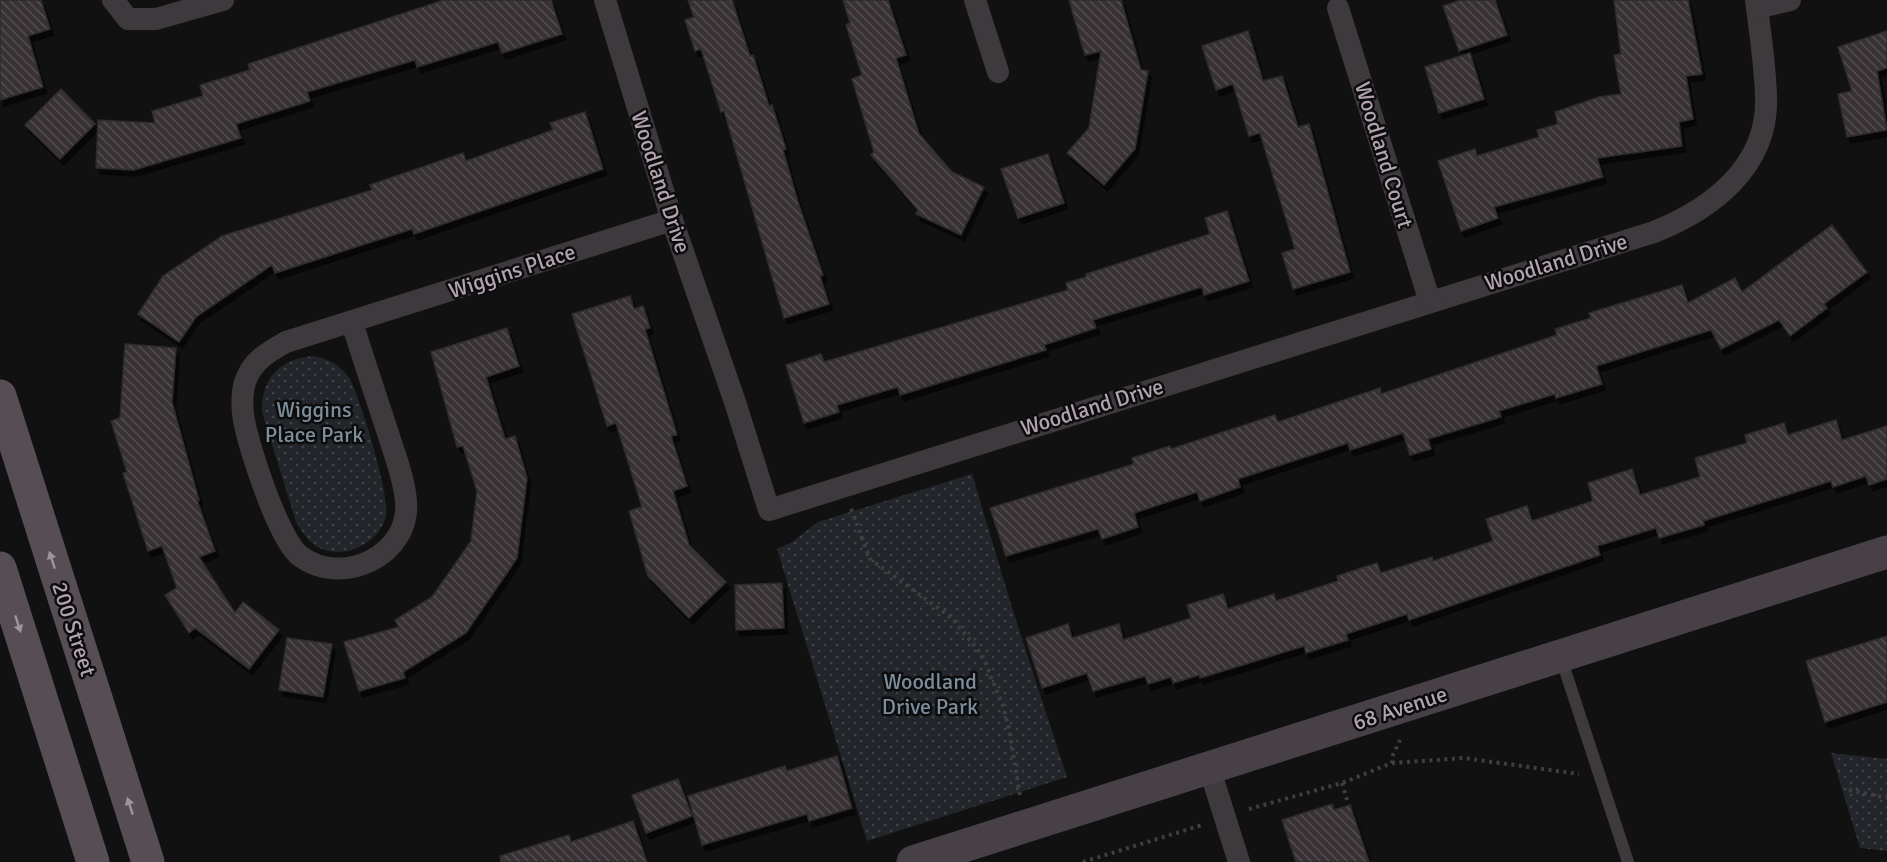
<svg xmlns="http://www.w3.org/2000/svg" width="1887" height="862" font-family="Signika,sans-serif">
<defs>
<pattern id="grass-dots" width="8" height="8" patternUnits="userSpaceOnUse" patternTransform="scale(1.5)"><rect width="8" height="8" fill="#22262a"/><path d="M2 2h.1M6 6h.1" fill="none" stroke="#404246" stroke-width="1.8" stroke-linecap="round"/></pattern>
<pattern id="building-back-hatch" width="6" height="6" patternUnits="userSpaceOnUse" patternTransform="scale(1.5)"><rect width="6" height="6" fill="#373336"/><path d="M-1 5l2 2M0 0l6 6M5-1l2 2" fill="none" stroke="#524d51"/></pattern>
<filter id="shadow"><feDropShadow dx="3.5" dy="6" stdDeviation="0" flood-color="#0009"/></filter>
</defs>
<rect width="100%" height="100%" fill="#121112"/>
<g fill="url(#grass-dots)">
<path d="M 313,356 C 328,359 339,364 348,376 C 359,392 391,499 386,516 C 380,541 350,558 325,550 C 311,546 303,534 296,522 L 262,412 C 261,378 280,359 313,356 Z"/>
<polygon points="972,474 1013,611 1067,777 867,841 777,549 792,542 818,522"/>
<polygon points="1831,753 1887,759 1887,851 1860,848"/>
</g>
<g fill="url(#building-back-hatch)" stroke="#2e2b2d" stroke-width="1.5" filter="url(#shadow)">
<polygon points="0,0 41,0 50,29 28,36 43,87 0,100"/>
<polygon points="444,0 551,0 562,34 502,53 498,42 417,67 415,60 307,92 310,101 236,124 241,138 134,170 96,168 98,120 155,123 152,111 203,96 200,85 250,70 248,64"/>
<polygon points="688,0 732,0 750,56 753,55 769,106 772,105 786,149 783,150 798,202 823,275 820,276 829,304 784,318 724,111 721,112 701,49 695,51 685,20 694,17"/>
<polygon points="843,0 888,0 906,55 896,58 919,134 952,172 984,187 961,235 916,214 918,210 871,155 874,152 852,79 862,75 846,25 850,23"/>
<polygon points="1069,0 1121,0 1141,70 1148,71 1135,149 1104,185 1067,153 1089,128 1101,51 1085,55"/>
<polygon points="1461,0 1495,0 1507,35 1459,51 1443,6"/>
<polygon points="1614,0 1688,0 1702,74 1686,76 1693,119 1679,122 1682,146 1597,158 1603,177 1494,207 1498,218 1461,231 1438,161 1475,149 1477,156 1539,137 1537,130 1558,124 1555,112 1599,97 1621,94 1614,55 1621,54"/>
<polygon points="1248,31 1263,81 1282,76 1298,127 1309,124 1350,272 1293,289 1282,253 1295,249 1260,133 1249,136 1233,84 1216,90 1202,46"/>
<polygon points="1887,31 1887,68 1877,71 1887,130 1847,137 1838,94 1852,91 1838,47"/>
<polygon points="1470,53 1484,99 1439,113 1425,67"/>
<polygon points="61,89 95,124 60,159 25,125"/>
<polygon points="585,112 603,169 414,234 412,229 275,273 272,265 196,317 179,342 138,314 163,276 222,236 372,190 370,185 463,153 466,161 553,130 550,123"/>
<polygon points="1048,154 1064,203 1018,218 1001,169"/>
<polygon points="1227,211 1249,281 1204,295 1202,287 1093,320 1096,328 1044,345 1046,350 900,395 898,387 837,405 839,412 804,423 786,365 821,354 824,362 1068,290 1066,283 1086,277 1086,274 1210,234 1205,218"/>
<polygon points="1832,225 1867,272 1824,304 1827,308 1790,336 1779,320 1721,349 1711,330 1596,366 1602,384 1556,398 1555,394 1499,411 1501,417 1428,439 1431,449 1410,455 1403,433 1350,450 1348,443 1238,479 1240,487 1200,501 1197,492 1134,513 1138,527 1102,539 1098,529 1006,556 990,508 1134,464 1132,458 1170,446 1171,449 1275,415 1278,422 1380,388 1381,394 1557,335 1555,329 1591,318 1589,313 1682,285 1688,303 1735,278 1742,292"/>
<polygon points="630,296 634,309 643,306 650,328 645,329 677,435 671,436 687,486 673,491 689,545 726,582 689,618 648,576 629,511 642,507 616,423 607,426 572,314"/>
<polygon points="507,328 519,366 486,377 505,439 515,436 527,478 517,558 466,633 403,672 405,678 359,691 344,642 399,627 395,620 432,597 471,541 477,491 463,446 457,447 431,352"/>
<polygon points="125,344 176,348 172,402 199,500 197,500 215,551 199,557 235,613 243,602 279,630 249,669 195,628 189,633 165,595 177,588 162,546 148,551 123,473 127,472 111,421 120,418"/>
<polygon points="1836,420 1842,440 1887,426 1887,479 1869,485 1866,476 1833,487 1831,481 1703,521 1704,525 1659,538 1656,528 1597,546 1600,555 1409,620 1407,614 1346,634 1348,640 1306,653 1304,646 1200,678 1199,675 1173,683 1171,677 1148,684 1145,676 1093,691 1087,673 1042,688 1026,638 1068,624 1072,638 1119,624 1123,640 1191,618 1187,605 1223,594 1228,609 1274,594 1276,601 1338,581 1337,576 1377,563 1381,573 1432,557 1433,561 1493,541 1486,519 1527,506 1532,521 1593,501 1588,483 1632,469 1640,495 1700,477 1695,458 1747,443 1745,435 1784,423 1788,435"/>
<polygon points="782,583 784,628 736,630 735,585"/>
<polygon points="1887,636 1887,702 1825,722 1806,661"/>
<polygon points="287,638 332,644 323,697 279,690"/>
<polygon points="837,756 852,808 809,821 807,814 702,845 688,796 785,766 787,771"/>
<polygon points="678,779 692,816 646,833 632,795"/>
<polygon points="1332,804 1334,810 1350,805 1369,862 1296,862 1282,820"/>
<polygon points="633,821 647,862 501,862 500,856 569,835 571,842"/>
</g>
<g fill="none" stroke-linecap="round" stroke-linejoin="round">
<g stroke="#433c42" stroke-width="4" stroke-dasharray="3 4.5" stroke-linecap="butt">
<polyline points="851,509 870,559 952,618 982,655 1003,706 1009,729 1020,796"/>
<polyline points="1392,763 1464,758 1579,774"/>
<polyline points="1342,783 1347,800"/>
<polyline points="1849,790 1887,798"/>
<polyline points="1249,809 1342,783 1392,763 1392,757 1400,740"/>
<polyline points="1083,862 1202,825"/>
</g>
<polyline stroke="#3e393d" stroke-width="12" points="1561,658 1628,862"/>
<g stroke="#3e393d" stroke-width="22">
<polyline points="113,0 128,19 156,19 223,0"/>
<path d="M 605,0 L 672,220 L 735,402 L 769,510 L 1654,232 C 1712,209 1769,166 1766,96 C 1765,64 1760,32 1756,0"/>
<polyline points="975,0 998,72"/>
<polyline points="1338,8 1430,302"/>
<polyline points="1757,8 1790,0"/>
<path d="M 352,322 C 363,358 375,394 387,430 C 394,453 404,477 406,501 C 411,555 342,588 300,556 C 279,541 246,441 243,414 C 242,403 242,392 245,382 C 252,361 268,352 286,342 L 672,220"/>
<polyline points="1209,767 1239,862"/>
</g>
<polyline stroke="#474046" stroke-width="33" points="913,862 1887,552"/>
<g stroke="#564e54" stroke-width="33">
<polyline points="0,396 148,862"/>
<polyline points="0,568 93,862"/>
</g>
</g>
<defs><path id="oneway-solid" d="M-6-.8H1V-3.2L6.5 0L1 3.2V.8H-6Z" transform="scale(1.5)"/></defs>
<g fill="#a0929e">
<use href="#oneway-solid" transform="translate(52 560) rotate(-108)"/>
<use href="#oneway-solid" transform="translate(18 624) rotate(72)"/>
<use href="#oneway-solid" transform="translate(130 806) rotate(-108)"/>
</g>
<g text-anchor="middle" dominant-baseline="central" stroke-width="5" stroke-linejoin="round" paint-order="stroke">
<g font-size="22" fill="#b2a3b1" stroke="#0d0c0d">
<text transform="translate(1384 155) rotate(73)">Woodland Court</text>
<text transform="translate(661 182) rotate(72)">Woodland Drive</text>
<text transform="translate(1556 262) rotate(-17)">Woodland Drive</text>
<text transform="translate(512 271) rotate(-18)">Wiggins Place</text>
<text transform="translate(1092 407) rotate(-17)">Woodland Drive</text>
<text transform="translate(74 629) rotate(72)">200 Street</text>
<text transform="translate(1400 708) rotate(-18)">68 Avenue</text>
</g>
<g font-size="22" fill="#7c8d9c" stroke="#0d0c0d">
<text x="314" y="409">Wiggins<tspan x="314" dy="25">Place Park</tspan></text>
<text x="930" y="681">Woodland<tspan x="930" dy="25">Drive Park</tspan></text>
</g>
</g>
</svg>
